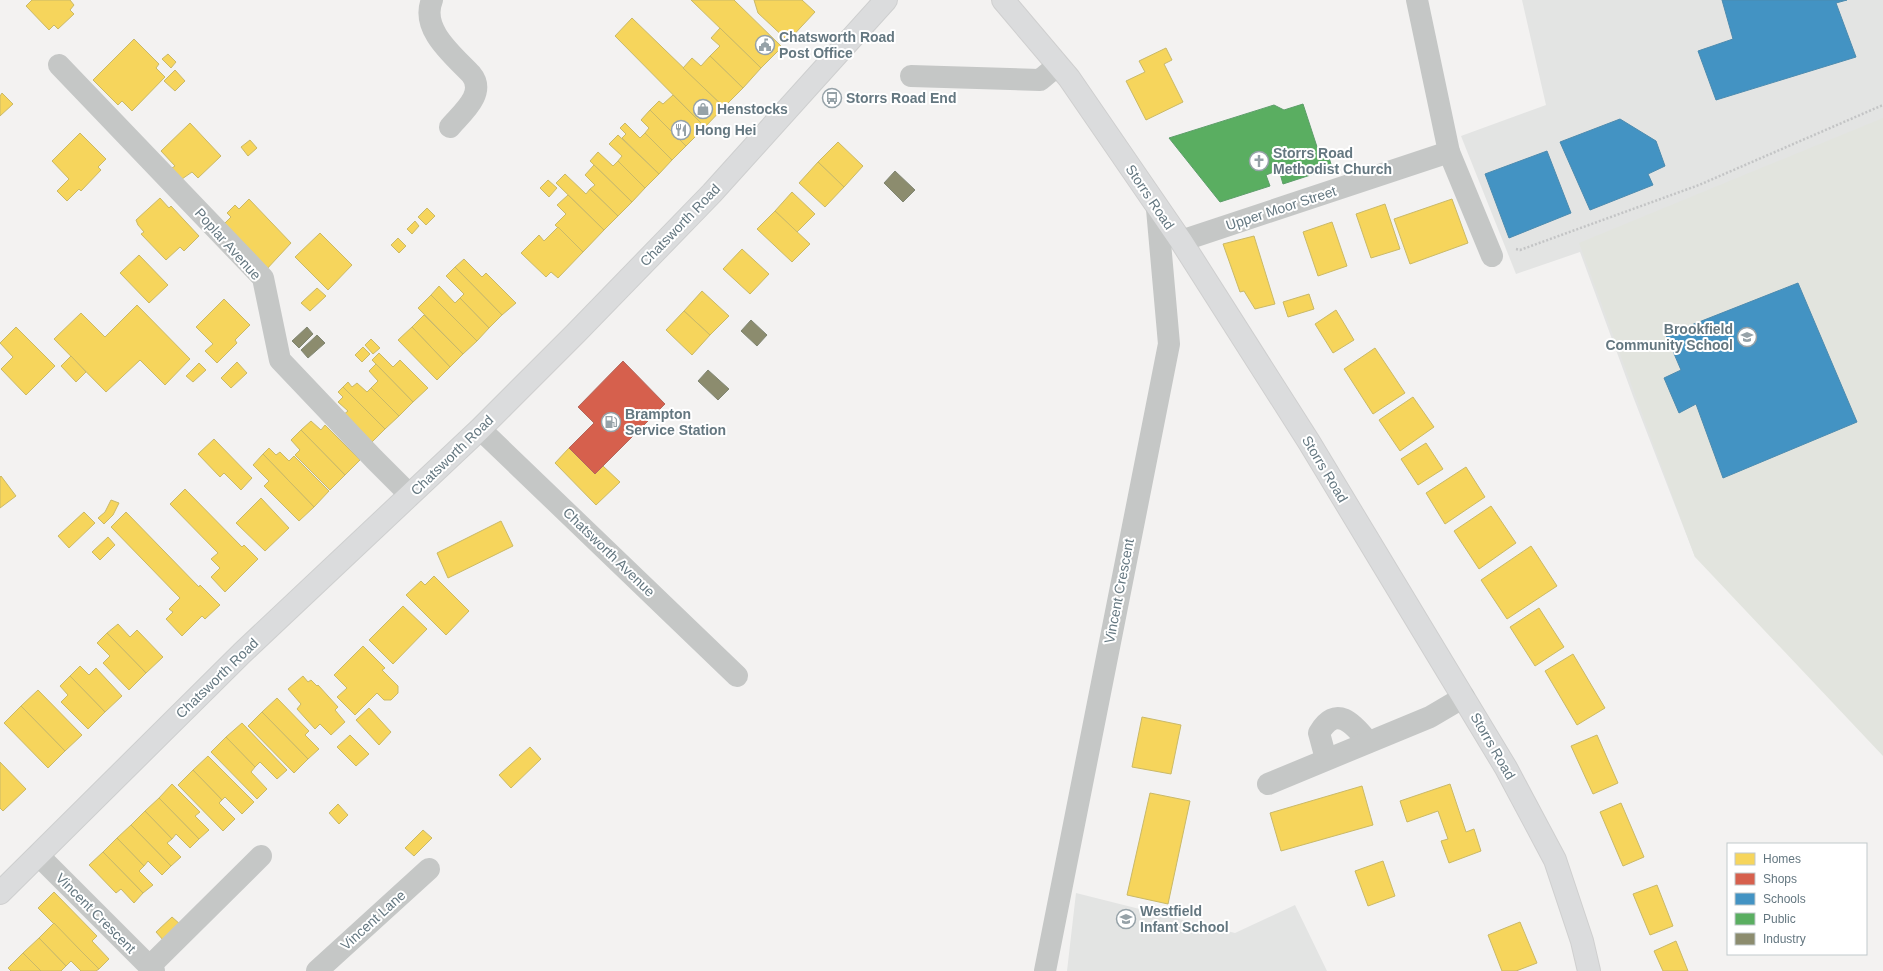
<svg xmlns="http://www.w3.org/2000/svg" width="1883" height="971" font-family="Arial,sans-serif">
<rect width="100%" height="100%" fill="#f3f2f1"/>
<g fill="#e3e4e3">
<polygon points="1522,0 1883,0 1883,632 1733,528 1695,557 1634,399 1580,252 1516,274 1461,136 1546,105"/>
<polygon points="1076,893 1235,933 1295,905 1327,971 1067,971"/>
</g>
<polygon fill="#e2e4de" points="1883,118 1883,756 1695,557 1579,243"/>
<g fill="#f6d55c" stroke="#cab967">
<polygon points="32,0 70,0 74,5 70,10 74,14 58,29 54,25 49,30 26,6"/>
<polygon points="691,0 734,0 782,47 761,68"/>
<polygon points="754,0 802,0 815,12 788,41 758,13"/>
<polygon points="632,18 724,107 705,127 615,36"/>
<polygon points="720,28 761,68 743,88 710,56 720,46 711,38"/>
<polygon points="134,39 159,64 156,68 165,77 132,111 122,101 118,105 93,80"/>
<polygon points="1166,48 1172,60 1164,64 1183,102 1146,120 1126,81 1145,72 1139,61"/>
<polygon points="168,54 176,62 171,68 162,59"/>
<polygon points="710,56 743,88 724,107 683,68 692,58 701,66"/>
<polygon points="175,70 185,81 175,91 164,81"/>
<polygon points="2,93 13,104 0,116 0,96"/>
<polygon points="673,95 705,127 686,146 650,110 659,101 663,104"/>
<polygon points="650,110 686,146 672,160 645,133 649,128 641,120"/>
<polygon points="190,123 221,156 198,178 192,172 182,179 172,168 175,166 161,151"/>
<polygon points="625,123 640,138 645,133 672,160 659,174 622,138 626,134 620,128"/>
<polygon points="80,133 106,159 98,167 101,170 81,191 79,189 67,201 57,191 69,179 52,161"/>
<polygon points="618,135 659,174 645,188 618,161 622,156 609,144"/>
<polygon points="250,140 257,148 248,156 241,147"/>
<polygon points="838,142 863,166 844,187 818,162"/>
<polygon points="598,152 613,166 618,161 645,188 632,202 590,161"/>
<polygon points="818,162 844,187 825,207 799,183"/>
<polygon points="594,165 632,202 618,216 590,189 595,185 585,175"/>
<polygon points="565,174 586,194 590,189 618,216 604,230 556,183"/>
<polygon points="548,180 557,188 549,197 540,188"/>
<polygon points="792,192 815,214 797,232 775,211"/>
<polygon points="568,195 604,230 583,252 555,225 566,214 557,205"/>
<polygon points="160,198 169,208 171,206 199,236 184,251 180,247 166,260 141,234 144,232 138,225 136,220"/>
<polygon points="249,199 291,243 265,271 224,224 231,217 227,213 235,205 239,209"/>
<polygon points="1452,199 1468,243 1410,264 1394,219"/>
<polygon points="1385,204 1400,249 1371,258 1356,214"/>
<polygon points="427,208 435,216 426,225 418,217"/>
<polygon points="775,211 810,244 792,262 757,229"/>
<polygon points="415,221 419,226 412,234 407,229"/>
<polygon points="1332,222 1347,266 1318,276 1303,232"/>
<polygon points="558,227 583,252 558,278 551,272 546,277 521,253 539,235 544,241"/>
<polygon points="320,233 352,265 328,290 295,257"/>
<polygon points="1254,236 1275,304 1255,309 1244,291 1240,292 1223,244"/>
<polygon points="398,238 406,246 399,253 391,245"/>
<polygon points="742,249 769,274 750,294 723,269"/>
<polygon points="139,255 168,285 149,303 120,273"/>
<polygon points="464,259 482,277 486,273 516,303 502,315 455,267"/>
<polygon points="455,267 502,315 489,328 460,298 464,294 446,276"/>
<polygon points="439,286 455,303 460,298 489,328 477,341 431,295"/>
<polygon points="317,288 326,296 310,311 301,303"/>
<polygon points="702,291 729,316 710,335 684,311"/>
<polygon points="1309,294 1314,309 1288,317 1283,302"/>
<polygon points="431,295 477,341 463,354 418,308"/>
<polygon points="224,299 250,325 235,340 237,343 217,363 205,351 213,344 196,327"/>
<polygon points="137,305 190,359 165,385 140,360 106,392 54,339 81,313 105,337"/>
<polygon points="1336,310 1354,340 1333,353 1315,324"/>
<polygon points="684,311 710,335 692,355 666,330"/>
<polygon points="424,315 463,354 450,367 412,327"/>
<polygon points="16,327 55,366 26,395 1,369 13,357 0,343"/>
<polygon points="412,327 450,367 437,380 398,340"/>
<polygon points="371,339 380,348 373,354 365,345"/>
<polygon points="363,347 370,354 362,362 355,355"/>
<polygon points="1375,348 1405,393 1373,414 1344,369"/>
<polygon points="379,353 393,367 400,360 428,388 413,402 372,360"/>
<polygon points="71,356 86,372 76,382 61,366"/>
<polygon points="237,362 247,373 231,388 221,378"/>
<polygon points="199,363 206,370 193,382 186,376"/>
<polygon points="376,364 413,402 399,416 371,388 378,381 369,371"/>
<polygon points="348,382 352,387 357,383 367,392 371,388 399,416 385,429 343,387"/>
<polygon points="343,387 385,429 371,443 343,415 348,411 338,402 343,397 338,392"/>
<polygon points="1413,397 1434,427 1400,451 1379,420"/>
<polygon points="311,421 321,430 325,425 360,460 345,475 301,430"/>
<polygon points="301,430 345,475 330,490 295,455 300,450 291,440"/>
<polygon points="214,439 252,478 241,490 224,473 220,477 198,454"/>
<polygon points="1426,443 1443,469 1418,485 1401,459"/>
<polygon points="269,448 276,455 280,452 289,461 294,456 329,491 314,507 263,454"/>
<polygon points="569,448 595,474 603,466 620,482 596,505 555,463"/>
<polygon points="263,454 314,507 299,521 264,486 269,481 253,465"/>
<polygon points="1466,467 1485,497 1445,524 1426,493"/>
<polygon points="1,476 16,496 0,508 0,477"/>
<polygon points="185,489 242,547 244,545 258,559 225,592 211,577 220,568 211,559 218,553 170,504"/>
<polygon points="261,498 289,528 265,551 236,523"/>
<polygon points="111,500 119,503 113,515 104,524 98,518 105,512"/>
<polygon points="1491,506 1516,543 1479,569 1454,531"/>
<polygon points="84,512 95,523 69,548 58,536"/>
<polygon points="126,512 199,587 200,585 220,605 205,619 202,616 182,636 166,619 173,612 169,609 180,598 111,527"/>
<polygon points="501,521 513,546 448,578 437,553"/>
<polygon points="108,537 115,545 100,560 92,552"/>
<polygon points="1531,546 1557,586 1507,619 1481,580"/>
<polygon points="434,576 469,611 446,635 406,595 421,581 425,585"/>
<polygon points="403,606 427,629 393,664 369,640"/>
<polygon points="1539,608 1564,647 1535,666 1510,627"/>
<polygon points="118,624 130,637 137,630 163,657 146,673 107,633"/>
<polygon points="107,633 146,673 129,690 103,663 110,656 97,643"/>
<polygon points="363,646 385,668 382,670 398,686 398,693 391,700 384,700 377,693 355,715 337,697 347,688 334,675"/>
<polygon points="1573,654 1605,708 1577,725 1545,671"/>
<polygon points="80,666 89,675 96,668 122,696 105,712 70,676"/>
<polygon points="70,676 105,712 88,729 61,702 68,695 60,686"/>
<polygon points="303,676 308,682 311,680 317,686 318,685 338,707 335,710 345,722 331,735 320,724 315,729 297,709 301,704 288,689"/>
<polygon points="38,690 82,735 65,751 21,706"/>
<polygon points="277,698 309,731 305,735 319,749 308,759 262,712"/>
<polygon points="21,706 65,751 48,768 4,723"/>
<polygon points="369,708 391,732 379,745 356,720"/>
<polygon points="262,712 308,759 294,773 248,726"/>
<polygon points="1142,717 1181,725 1171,774 1132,767"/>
<polygon points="242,723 287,770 277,779 260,762 255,767 226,737"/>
<polygon points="350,735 369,754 356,766 337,747"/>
<polygon points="1597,735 1618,783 1593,794 1571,746"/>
<polygon points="226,737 255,767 251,772 267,789 257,799 211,752"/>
<polygon points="530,747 541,759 511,788 499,775"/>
<polygon points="208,756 254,802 242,814 225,797 222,800 193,770"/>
<polygon points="0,762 26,789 3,811 0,808"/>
<polygon points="193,770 222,800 219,803 235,819 223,831 178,785"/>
<polygon points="172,784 200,812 195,816 209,830 199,839 159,798"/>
<polygon points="1450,784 1466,832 1474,829 1481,851 1449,863 1441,841 1448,839 1438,811 1407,822 1400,801"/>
<polygon points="1362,786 1373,825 1281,851 1270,813"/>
<polygon points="1150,793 1190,801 1168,904 1127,895"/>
<polygon points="159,798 199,839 190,848 176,834 172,839 145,811"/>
<polygon points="1621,803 1644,857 1623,866 1600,812"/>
<polygon points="338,804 348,815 339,824 329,813"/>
<polygon points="145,811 172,839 167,843 181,857 171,866 131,825"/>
<polygon points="131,825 171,866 162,875 148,861 144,866 117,838"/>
<polygon points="423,830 432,838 414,856 405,848"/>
<polygon points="117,838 144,866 139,871 153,885 143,893 103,852"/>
<polygon points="103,852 143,893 134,903 121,889 116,893 89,865"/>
<polygon points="1383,861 1395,896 1368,906 1355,871"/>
<polygon points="1657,885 1673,926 1650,935 1633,894"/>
<polygon points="54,892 97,936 92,941 109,959 99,969 38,908"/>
<polygon points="172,917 181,925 164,941 156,932"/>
<polygon points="1520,922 1537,963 1516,971 1502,971 1488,935"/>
<polygon points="54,923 81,951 99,969 96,971 81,971 71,961 66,966 39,938"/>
<polygon points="39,938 66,966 61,971 41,971 23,953"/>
<polygon points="1676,941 1688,971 1663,971 1654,951"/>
<polygon points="23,953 41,971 11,971 8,968"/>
</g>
<polygon fill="#d6604d" stroke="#b4675c" points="623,361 665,404 595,474 569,448 594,423 578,407"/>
<g fill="#4393c3" stroke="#4d8baf">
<polygon points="1722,0 1847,0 1836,3 1856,57 1716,100 1698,51 1733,39"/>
<polygon points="1620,119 1656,141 1665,166 1648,174 1653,185 1590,210 1560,142"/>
<polygon points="1547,151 1571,213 1509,238 1485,174"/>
<polygon points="1798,283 1857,422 1723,478 1696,404 1679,413 1664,378 1681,370 1666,335"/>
</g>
<polygon fill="#5aae61" stroke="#5d9e6a" points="1303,104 1319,153 1327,150 1332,168 1283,184 1279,170 1266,175 1270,186 1220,202 1169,138 1274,105 1284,110"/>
<g fill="#8c8c6e" stroke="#808673">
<polygon points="895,171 915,190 903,202 884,183"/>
<polygon points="751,320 767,335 757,346 741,331"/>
<polygon points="307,327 313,334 299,348 292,341"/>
<polygon points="317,335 325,343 308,358 301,350"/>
<polygon points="708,370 729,389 718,400 698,381"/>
</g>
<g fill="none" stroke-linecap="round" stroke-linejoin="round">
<defs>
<polyline id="major" points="1003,0 1069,78 1181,241 1309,442 1506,768 1555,860 1582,941 1589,971"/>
<polyline id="highway" points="0,893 242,653 480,429 576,333 712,193 886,0"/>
</defs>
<use href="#major" stroke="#cfcfcf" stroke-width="24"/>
<use href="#highway" stroke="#cecfcf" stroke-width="24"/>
<polyline stroke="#c3c4c5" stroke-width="2.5" stroke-dasharray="2 2" stroke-linecap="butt" points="1516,249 1520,250 1699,185 1883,105"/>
<g stroke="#c5c7c6" stroke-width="22">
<path d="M 432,0 C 420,29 453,55 471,74 C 487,93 462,113 450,127"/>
<polyline points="1417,0 1449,152 1492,256"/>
<polyline points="59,65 263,278 280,360 374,459 410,495"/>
<polyline points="911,76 1040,80 1058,65"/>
<polyline points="1181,241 1449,152"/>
<polyline points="480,429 737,676"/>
<path d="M 1326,759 L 1319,733 C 1336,704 1353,723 1368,742"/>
<polyline points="1268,784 1430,717 1464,697"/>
<polyline points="38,855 154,971"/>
<polyline points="150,966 261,856"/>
<polyline points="317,971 429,869"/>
<polyline points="1045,971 1169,344 1157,209"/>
</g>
<use href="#major" stroke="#dbdcdd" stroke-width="22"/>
<use href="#highway" stroke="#dbdcdd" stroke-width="22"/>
</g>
<defs>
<symbol id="civic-ring" viewBox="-11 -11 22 22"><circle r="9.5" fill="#fff" stroke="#96a2a8" stroke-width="1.5"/><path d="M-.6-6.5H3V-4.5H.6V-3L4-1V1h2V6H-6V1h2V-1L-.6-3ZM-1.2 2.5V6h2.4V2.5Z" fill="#96a2a8"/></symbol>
<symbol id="bus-ring" viewBox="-11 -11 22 22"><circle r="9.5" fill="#fff" stroke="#96a2a8" stroke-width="1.5"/><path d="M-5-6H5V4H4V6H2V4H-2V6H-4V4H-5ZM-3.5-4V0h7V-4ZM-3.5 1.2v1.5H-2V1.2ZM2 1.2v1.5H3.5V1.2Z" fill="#96a2a8"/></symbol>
<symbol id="shop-ring" viewBox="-11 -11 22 22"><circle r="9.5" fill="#fff" stroke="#96a2a8" stroke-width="1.5"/><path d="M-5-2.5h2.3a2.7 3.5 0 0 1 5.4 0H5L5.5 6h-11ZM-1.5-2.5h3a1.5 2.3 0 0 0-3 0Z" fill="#96a2a8"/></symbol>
<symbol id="restaurant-ring" viewBox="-11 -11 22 22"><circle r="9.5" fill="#fff" stroke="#96a2a8" stroke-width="1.5"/><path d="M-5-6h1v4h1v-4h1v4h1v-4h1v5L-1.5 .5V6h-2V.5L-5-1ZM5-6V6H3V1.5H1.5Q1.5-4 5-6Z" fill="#96a2a8"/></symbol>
<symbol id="church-ring" viewBox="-11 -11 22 22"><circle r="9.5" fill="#fff" stroke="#96a2a8" stroke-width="1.5"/><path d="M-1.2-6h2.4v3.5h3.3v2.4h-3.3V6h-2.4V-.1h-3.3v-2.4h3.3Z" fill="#96a2a8"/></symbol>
<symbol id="school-ring" viewBox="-11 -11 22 22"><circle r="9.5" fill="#fff" stroke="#96a2a8" stroke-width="1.5"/><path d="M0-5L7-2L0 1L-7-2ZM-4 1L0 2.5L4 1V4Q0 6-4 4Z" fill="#96a2a8"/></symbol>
<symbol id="fuel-ring" viewBox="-11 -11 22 22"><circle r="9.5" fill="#fff" stroke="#96a2a8" stroke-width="1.5"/><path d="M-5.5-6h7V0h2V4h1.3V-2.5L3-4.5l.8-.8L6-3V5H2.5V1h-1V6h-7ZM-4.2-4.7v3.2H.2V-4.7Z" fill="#96a2a8"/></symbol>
</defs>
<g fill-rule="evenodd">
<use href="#civic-ring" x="754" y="34" width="22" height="22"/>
<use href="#bus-ring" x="821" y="87" width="22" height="22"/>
<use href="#shop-ring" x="692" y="98" width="22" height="22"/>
<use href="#restaurant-ring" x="670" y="119" width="22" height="22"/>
<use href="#church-ring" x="1248" y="150" width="22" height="22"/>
<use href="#school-ring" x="1736" y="326" width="22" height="22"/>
<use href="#fuel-ring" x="600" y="411" width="22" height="22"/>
<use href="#school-ring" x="1115" y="908" width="22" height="22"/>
</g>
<g text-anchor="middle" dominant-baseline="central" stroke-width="4" stroke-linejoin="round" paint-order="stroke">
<g font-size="14" font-weight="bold" fill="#647780" stroke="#fff" text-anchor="start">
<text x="779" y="37">Chatsworth Road<tspan x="779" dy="16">Post Office</tspan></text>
<text x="846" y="98">Storrs Road End</text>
<text x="717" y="109">Henstocks</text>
<text x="695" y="130">Hong Hei</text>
<text x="1273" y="153">Storrs Road<tspan x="1273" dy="16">Methodist Church</tspan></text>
<text x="1733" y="329" text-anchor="end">Brookfield<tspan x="1733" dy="16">Community School</tspan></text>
<text x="625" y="414">Brampton<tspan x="625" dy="16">Service Station</tspan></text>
<text x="1140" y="911">Westfield<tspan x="1140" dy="16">Infant School</tspan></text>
</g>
<g font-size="14" fill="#647780" stroke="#fff">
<text transform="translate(1150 197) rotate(56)">Storrs Road</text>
<text transform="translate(1281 208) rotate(-18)">Upper Moor Street</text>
<text transform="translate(680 225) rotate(-46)">Chatsworth Road</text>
<text transform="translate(228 244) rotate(48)">Poplar Avenue</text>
<text transform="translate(452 455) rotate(-44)">Chatsworth Road</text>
<text transform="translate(1325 469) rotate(59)">Storrs Road</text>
<text transform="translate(609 552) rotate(44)">Chatsworth Avenue</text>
<text transform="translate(1119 591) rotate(-79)">Vincent Crescent</text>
<text transform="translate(217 678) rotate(-44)">Chatsworth Road</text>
<text transform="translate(1493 746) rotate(60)">Storrs Road</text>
<text transform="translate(96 913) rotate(45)">Vincent Crescent</text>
<text transform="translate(373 920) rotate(-42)">Vincent Lane</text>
</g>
</g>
<rect x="1727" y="843" width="140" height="112" fill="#ffffff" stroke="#c1c9cc"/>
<rect x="1735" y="853" width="20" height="12" fill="#f6d55c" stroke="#c1c9cc"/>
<text x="1763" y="863" font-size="12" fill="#647780">Homes</text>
<rect x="1735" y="873" width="20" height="12" fill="#d6604d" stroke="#c1c9cc"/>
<text x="1763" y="883" font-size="12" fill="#647780">Shops</text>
<rect x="1735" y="893" width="20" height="12" fill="#4393c3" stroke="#c1c9cc"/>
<text x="1763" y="903" font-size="12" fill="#647780">Schools</text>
<rect x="1735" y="913" width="20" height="12" fill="#5aae61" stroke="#c1c9cc"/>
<text x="1763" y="923" font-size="12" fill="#647780">Public</text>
<rect x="1735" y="933" width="20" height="12" fill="#8c8c6e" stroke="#c1c9cc"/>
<text x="1763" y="943" font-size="12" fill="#647780">Industry</text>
</svg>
